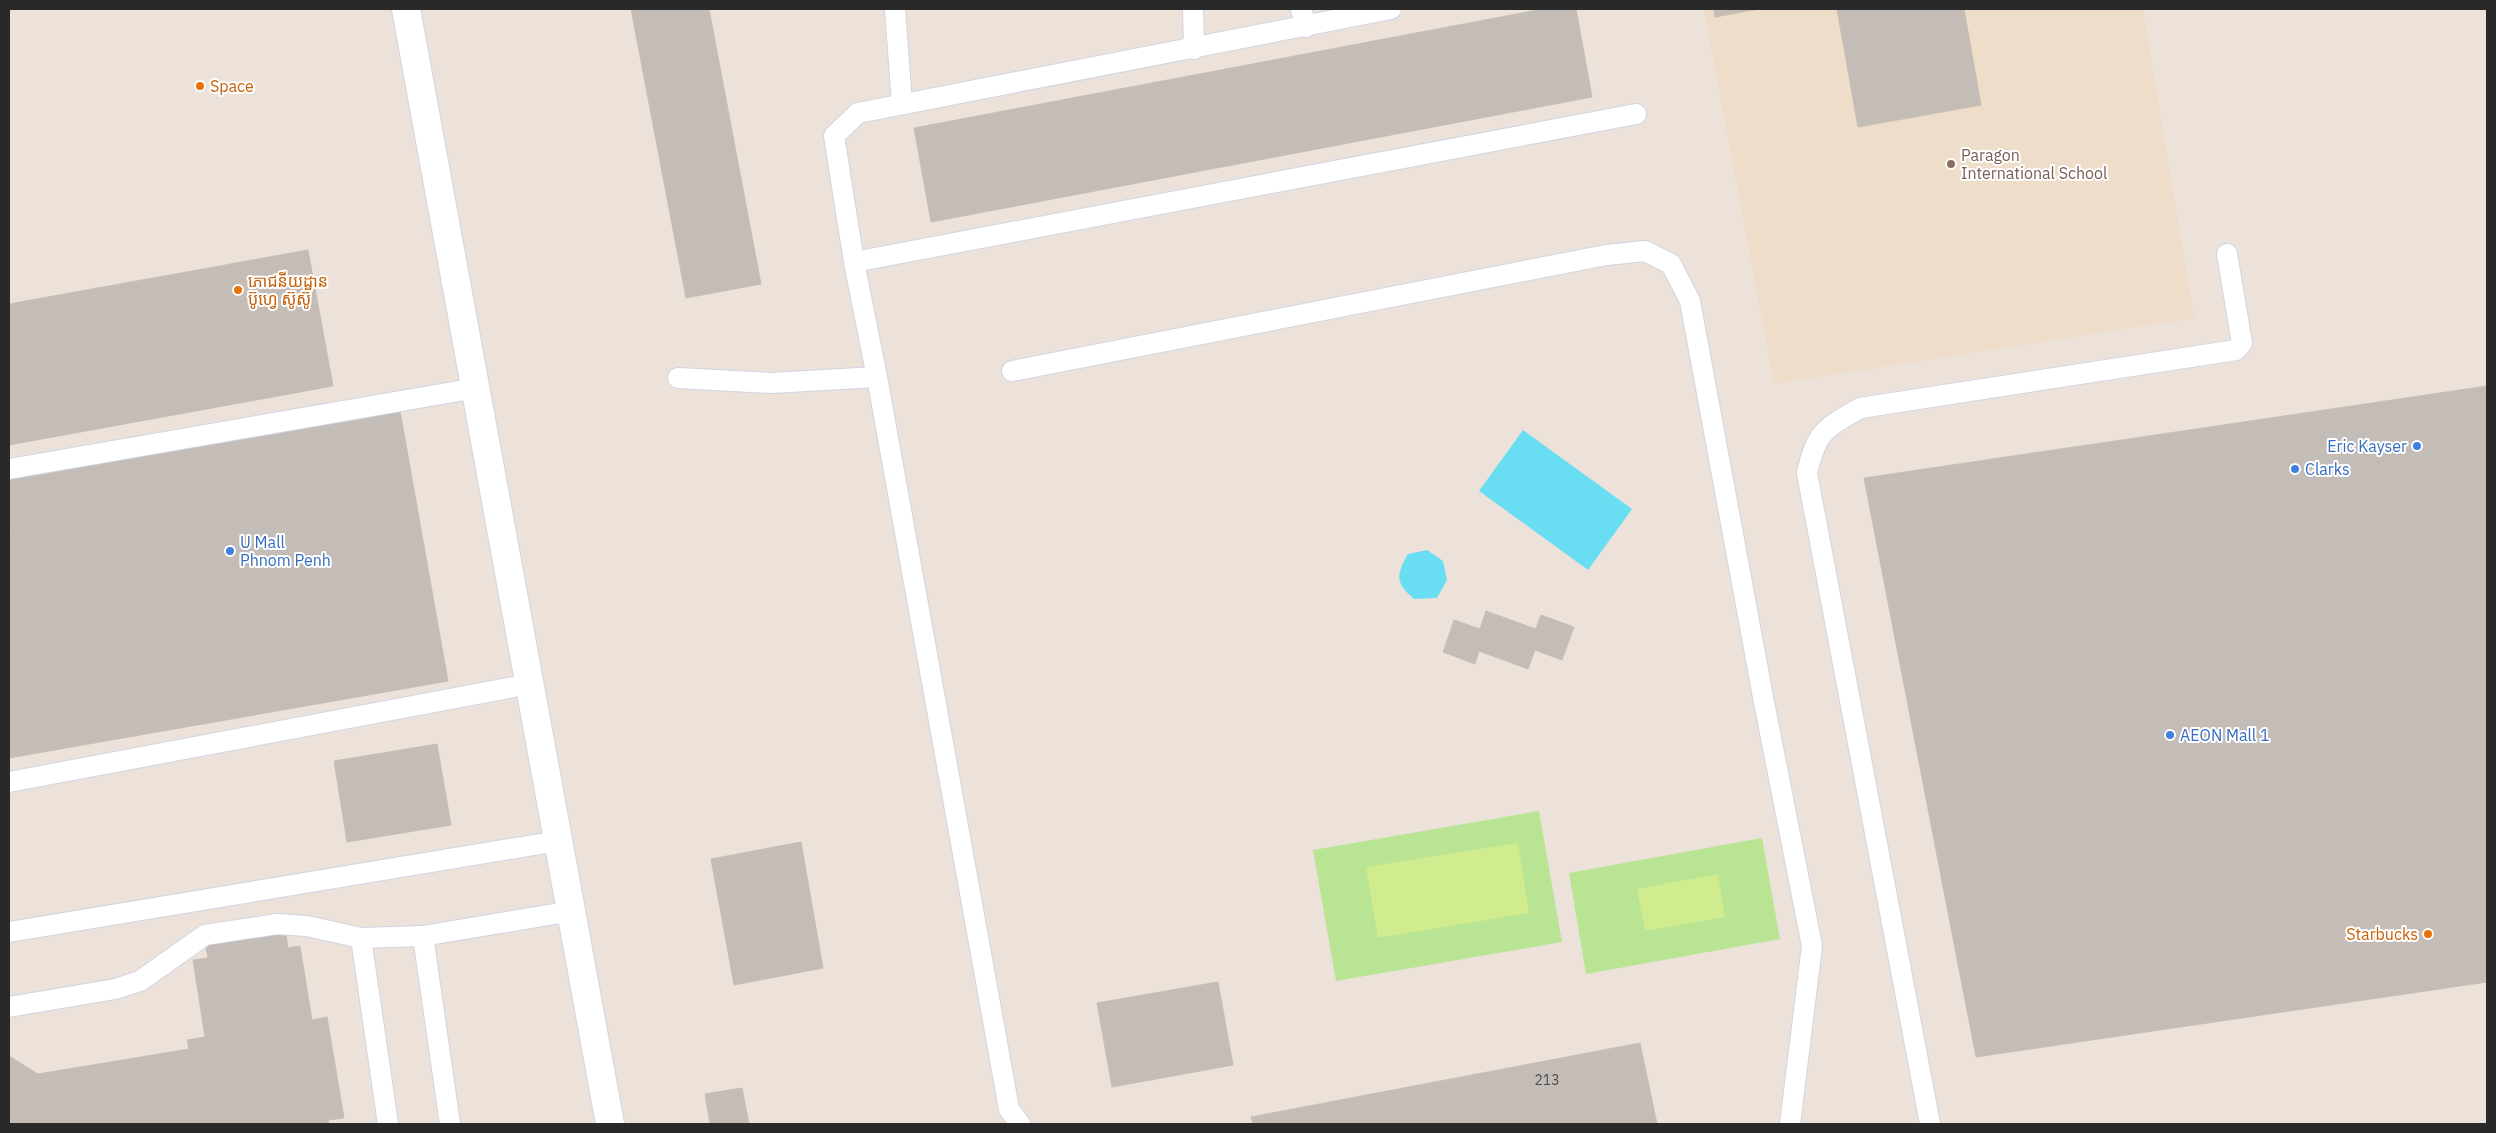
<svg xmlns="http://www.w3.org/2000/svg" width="2496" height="1133" font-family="'IBM Plex Sans','Noto Sans Khmer',sans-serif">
<rect width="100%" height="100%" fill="#ece2da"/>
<polygon fill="#eeddc8" points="1704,9 2143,9 2194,318 1774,384"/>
<g fill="#b9e494">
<polygon points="1539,811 1562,942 1336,981 1313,850"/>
<polygon points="1762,838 1780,939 1586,974 1569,873"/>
</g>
<g fill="#d0ec8f">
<polygon points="1518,843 1529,913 1378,938 1366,867"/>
<polygon points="1718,874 1725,917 1645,931 1637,889"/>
</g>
<g fill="#69def2">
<polygon points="1523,430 1632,509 1588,570 1479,491"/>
<path d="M 1427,550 L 1443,561 L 1447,580 L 1437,598 L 1414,599 C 1395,583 1396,575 1408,554 Z"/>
</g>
<g fill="#c4bcb7" stroke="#c7beb4">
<polygon points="631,9 709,9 761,284 686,298"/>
<polygon points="1543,9 1576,9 1592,97 931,222 914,128"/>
<polygon points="1714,9 1759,9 1715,17"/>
<polygon points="1837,9 1964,9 1981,105 1858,127"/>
<polygon points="308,250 333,386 9,445 9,304"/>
<polygon points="2487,386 2487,982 1976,1057 1864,478"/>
<polygon points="399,405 448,681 9,758 9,474"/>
<polygon points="307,447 348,670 136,709 95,486"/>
<polygon points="9,522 21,591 9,593"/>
<polygon points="1486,611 1536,629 1541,615 1574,627 1562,660 1535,650 1528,669 1479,651 1475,664 1443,652 1454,620 1480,629"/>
<polygon points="437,744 451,825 347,842 334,761"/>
<polygon points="801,842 823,968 734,985 711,859"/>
<polygon points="285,929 288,948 300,946 312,1020 327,1017 344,1118 328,1120 329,1124 9,1124 9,1056 38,1074 189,1049 187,1040 205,1037 193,960 208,958 205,942"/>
<polygon points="1218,982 1233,1065 1112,1087 1097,1003"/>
<polygon points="1640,1043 1657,1124 1253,1124 1251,1117"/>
<polygon points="742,1088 749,1124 710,1124 705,1094"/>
</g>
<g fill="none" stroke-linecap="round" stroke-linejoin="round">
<defs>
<g id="lane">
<polyline points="895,9 902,104"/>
<polyline points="1193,9 1194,49"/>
<polyline points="1301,9 1306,27"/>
<polyline points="854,262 1636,114"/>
<polyline points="1012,371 1606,255 1645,251 1671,264 1690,301 1763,697 1812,946 1790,1124"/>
<polyline points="678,378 771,383 877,377"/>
<polyline points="9,469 476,388"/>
<polyline points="9,782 530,684"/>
<polyline points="9,932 558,841"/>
<polyline points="423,936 450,1124"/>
<polyline points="9,1007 115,989 140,981 205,935 277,924 307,926 361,938"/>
<polyline points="388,1124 361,938 423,936 572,911"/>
<polyline points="1020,1124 1009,1109 877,377 854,262 834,136 858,113 1391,9"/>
<path d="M 1930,1124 L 1807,473 C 1817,431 1824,429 1860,408 L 2236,350 L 2242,343 L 2227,254"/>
</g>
<polyline id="secondary" points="406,9 610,1124"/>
</defs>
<use href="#lane" stroke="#cfd5e2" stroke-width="22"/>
<use href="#secondary" stroke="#cfd5e2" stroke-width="30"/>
<use href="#lane" stroke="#fff" stroke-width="20"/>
<use href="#secondary" stroke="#fff" stroke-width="28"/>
</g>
<g fill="#e8710a" stroke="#fff" stroke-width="2">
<circle cx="200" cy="86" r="5"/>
<circle cx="238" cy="290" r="5"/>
<circle cx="2428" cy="934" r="5"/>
</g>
<circle fill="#8d6e63" stroke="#fff" stroke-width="2" cx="1951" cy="164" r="5"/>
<g fill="#3f7fe0" stroke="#fff" stroke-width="2">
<circle cx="2417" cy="446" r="5"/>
<circle cx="2295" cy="469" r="5"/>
<circle cx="230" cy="551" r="5"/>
<circle cx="2170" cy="735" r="5"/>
</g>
<g text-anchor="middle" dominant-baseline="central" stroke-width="4" stroke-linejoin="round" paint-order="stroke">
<g font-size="14" fill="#504e4c">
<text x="1547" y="1080">213</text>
</g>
<g font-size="16" fill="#c56008" stroke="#fff" text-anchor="start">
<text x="210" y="86">Space</text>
<text x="248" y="281">ភោជនីយដ្ឋាន<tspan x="248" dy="18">ប៊ូហ្វេ ស៊ូស៊ូ</tspan></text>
<text x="2418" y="934" text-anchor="end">Starbucks</text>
</g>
<g font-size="16" fill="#785e54" stroke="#fff" text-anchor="start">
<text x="1961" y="155">Paragon<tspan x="1961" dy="18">International School</tspan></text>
</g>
<g font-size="16" fill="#366cbe" stroke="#fff" text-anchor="start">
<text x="2407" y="446" text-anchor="end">Eric Kayser</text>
<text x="2305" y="469">Clarks</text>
<text x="240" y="542">U Mall<tspan x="240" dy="18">Phnom Penh</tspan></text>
<text x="2180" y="735">AEON Mall 1</text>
</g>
</g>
<rect width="2496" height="1133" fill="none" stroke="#292929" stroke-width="20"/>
</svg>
